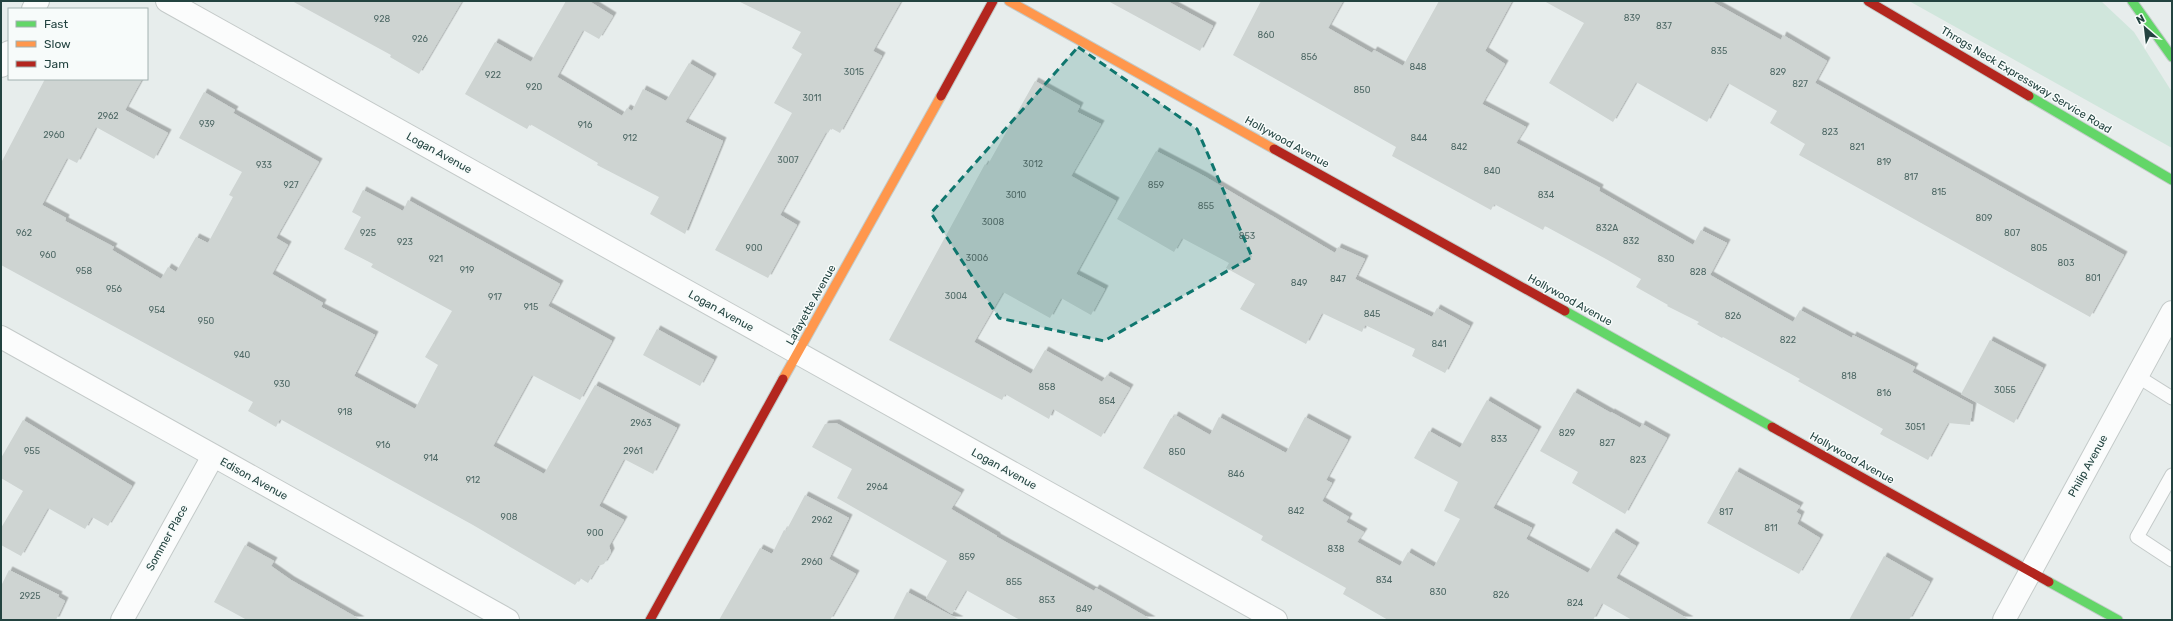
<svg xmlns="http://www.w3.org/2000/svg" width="2173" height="621" font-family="Rubik,sans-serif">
<defs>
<filter id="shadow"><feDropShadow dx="3.5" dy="-3.5" stdDeviation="0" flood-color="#0004"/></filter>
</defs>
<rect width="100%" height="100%" fill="#e7edec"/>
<polygon fill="#d0e6dc" points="1909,1 2101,1 2134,32 2172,92 2172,148"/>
<g fill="#ced4d2" filter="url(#shadow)">
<polygon points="292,1 462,1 419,74 390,57 391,55"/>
<polygon points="566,1 589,1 613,16 599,39 583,30 557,77 622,116 627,108 632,111 643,89 666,101 689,63 713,77 685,122 723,141 685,234 650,214 659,197 597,165 598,163 530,124 527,129 465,94 495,42 531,62"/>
<polygon points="738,1 901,1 873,51 882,56 840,133 831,128 828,133 826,132 780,215 797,225 768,278 715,250 792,113 774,103 802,54 792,48 801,32"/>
<polygon points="1108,1 1167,1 1213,26 1200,51"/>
<polygon points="1261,1 1343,1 1328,28 1372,53 1374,50 1403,66 1439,1 1512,1 1485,51 1505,64 1482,104 1526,127 1516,143 1600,188 1599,191 1693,245 1701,230 1727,243 1710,275 1793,322 1800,310 1852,338 1853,335 1915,367 1912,372 1973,405 1970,425 1948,423 1928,460 1880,434 1883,429 1798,381 1800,379 1723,337 1722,338 1697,324 1699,322 1667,306 1668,305 1636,287 1641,279 1606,259 1545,226 1543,230 1494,204 1491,210 1392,156 1396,147 1233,55"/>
<polygon points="1544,1 1711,1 1781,40 1783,35 1827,61 1815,83 2124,255 2090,317 1799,155 1805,144 1770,123 1777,111 1728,83 1707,122 1636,82 1613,122 1549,83 1584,23"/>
<polygon points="45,79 142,79 125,110 168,133 154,159 96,127 77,163 67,158 42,205 66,218 65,221 114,247 112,250 161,279 168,267 176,272 196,237 208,243 233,197 229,195 242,172 179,138 204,92 235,110 233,113 319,162 276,238 288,245 272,274 323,303 321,307 375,335 354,376 415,409 438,365 425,357 452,311 371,267 373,264 344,249 361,217 352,212 363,190 403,211 408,200 560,284 548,306 612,341 580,400 532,375 493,446 544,474 595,385 677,428 653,474 624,459 599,506 624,520 609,546 611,552 604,564 598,566 588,583 580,578 575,585 473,525 280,419 276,427 248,411 253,402 1,265 1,163"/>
<polygon points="1035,81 1080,106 1077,112 1101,124 1071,176 1116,201 1076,274 1105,289 1091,315 1061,298 1050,318 1003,292 974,342 1031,374 1045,350 1102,382 1107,375 1130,388 1101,437 1053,409 1049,419 1005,394 1002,400 889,340 985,164 987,166"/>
<polygon points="1156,151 1204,176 1335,253 1338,247 1365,259 1355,279 1432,317 1437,308 1470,326 1445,373 1412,356 1415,349 1365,325 1362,332 1322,313 1306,344 1240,309 1255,284 1226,268 1229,263 1182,238 1174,252 1117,219"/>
<polygon points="657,329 714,360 700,386 643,355"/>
<polygon points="1990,340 2043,368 2014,423 1961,394"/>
<polygon points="1574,392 1611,413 1611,412 1640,428 1642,424 1667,438 1625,514 1572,483 1578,472 1540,451"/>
<polygon points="1487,400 1538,430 1493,508 1532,528 1526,539 1588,573 1613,532 1636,546 1616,578 1690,620 1632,620 1602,603 1593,620 1388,620 1343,594 1346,588 1261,540 1263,536 1143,468 1171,418 1173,419 1175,415 1210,435 1219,417 1286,453 1305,417 1348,440 1326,480 1332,483 1322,501 1349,517 1346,522 1364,532 1357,542 1400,566 1408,552 1434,567 1460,519 1444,511 1458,482 1414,458 1429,431 1460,448"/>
<polygon points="23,420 132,486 108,526 92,517 85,529 48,508 21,556 1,545 1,528 23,491 1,478 1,458"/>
<polygon points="836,423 961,493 951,509 997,536 997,537 1094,591 1096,588 1152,620 1020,620 966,590 952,614 926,598 947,561 837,498 852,469 812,447 825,424"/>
<polygon points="1736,471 1800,506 1796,512 1801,515 1797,524 1820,538 1799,574 1707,523"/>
<polygon points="805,495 849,518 829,559 856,574 830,620 719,620 760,548 772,554 784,530 786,531"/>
<polygon points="245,545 274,561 271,566 291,580 361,620 247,620 214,602"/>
<polygon points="1884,556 1930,582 1909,620 1849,620"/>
<polygon points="9,570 59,595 58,597 65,601 56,620 1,620 1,586"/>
<polygon points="907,592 960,620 893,620"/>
</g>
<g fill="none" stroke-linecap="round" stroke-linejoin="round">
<defs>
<g id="lane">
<polyline points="2137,376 2172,398"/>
<polyline points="2172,475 2137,537 2172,560"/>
</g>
<g id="street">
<polyline points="167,1 1276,620"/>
<polyline points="33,9 38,1"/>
<polyline points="1,66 9,52"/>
<polyline points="1,337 508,620"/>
<polyline points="122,620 213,456"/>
<polyline points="2004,620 2172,312"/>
</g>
<g id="fast">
<polyline points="2132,1 2172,57"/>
<polyline points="2029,96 2172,180"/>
<polyline points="1565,311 1772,427"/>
<polyline points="2049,582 2118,620"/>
</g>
<g id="slow">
<polyline points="1009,1 1274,149"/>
<polyline points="783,379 941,96"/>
</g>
<g id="jam">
<polyline points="1868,1 2029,96"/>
<polyline points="941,96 993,1"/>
<polyline points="1274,149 1565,311"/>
<polyline points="1772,427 2049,582"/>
<polyline points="650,620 783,379"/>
</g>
</defs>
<use href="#lane" stroke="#c4cac9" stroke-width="15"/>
<use href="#street" stroke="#c4cac9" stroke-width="24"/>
<use href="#fast" stroke="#c3cbc9" stroke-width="11"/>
<use href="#slow" stroke="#c3cbc9" stroke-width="11"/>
<use href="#jam" stroke="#c3cbc9" stroke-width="11"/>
<use href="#lane" stroke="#fbfcfc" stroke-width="13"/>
<use href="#street" stroke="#fbfcfc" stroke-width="22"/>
<use href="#fast" stroke="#63d668" stroke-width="9"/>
<use href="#slow" stroke="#ff974d" stroke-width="9"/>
<use href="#jam" stroke="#b3261e" stroke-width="9"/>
</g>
<path fill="#0f766e" fill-opacity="0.2" stroke="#0f766e" stroke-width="3" stroke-dasharray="8 5" stroke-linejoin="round" d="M 1078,47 L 1197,129 L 1252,257 L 1104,341 L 999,318 L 931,213 Z"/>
<g text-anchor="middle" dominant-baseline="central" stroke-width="3" stroke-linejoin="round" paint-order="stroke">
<g font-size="9" fill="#4e6865">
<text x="1632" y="18">839</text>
<text x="382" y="19">928</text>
<text x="1664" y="26">837</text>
<text x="1266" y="35">860</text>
<text x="420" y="39">926</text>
<text x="1719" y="51">835</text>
<text x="1309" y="57">856</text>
<text x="1418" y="67">848</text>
<text x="854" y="72">3015</text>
<text x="1778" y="72">829</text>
<text x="493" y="75">922</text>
<text x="1800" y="84">827</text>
<text x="534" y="87">920</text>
<text x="1362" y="90">850</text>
<text x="812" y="98">3011</text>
<text x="108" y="116">2962</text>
<text x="207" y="124">939</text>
<text x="585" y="125">916</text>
<text x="1830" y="132">823</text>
<text x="54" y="135">2960</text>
<text x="630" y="138">912</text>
<text x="1419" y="138">844</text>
<text x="1459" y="147">842</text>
<text x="1857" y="147">821</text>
<text x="788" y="160">3007</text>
<text x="1884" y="162">819</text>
<text x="1033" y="164">3012</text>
<text x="264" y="165">933</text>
<text x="1492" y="171">840</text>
<text x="1911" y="177">817</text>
<text x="291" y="185">927</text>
<text x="1156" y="185">859</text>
<text x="1939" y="192">815</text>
<text x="1016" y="195">3010</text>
<text x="1546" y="195">834</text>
<text x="1206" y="206">855</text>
<text x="1984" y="218">809</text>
<text x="993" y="222">3008</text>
<text x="1607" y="228">832A</text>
<text x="24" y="233">962</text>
<text x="368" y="233">925</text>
<text x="2012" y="233">807</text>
<text x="1247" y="236">853</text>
<text x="1631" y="241">832</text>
<text x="405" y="242">923</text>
<text x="754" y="248">900</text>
<text x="2039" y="248">805</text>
<text x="48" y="255">960</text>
<text x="977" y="258">3006</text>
<text x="436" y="259">921</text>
<text x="1666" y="259">830</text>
<text x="2066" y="263">803</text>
<text x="467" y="270">919</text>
<text x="84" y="271">958</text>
<text x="1698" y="272">828</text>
<text x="2093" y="278">801</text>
<text x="1338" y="279">847</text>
<text x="1299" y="283">849</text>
<text x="114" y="289">956</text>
<text x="956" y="296">3004</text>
<text x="495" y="297">917</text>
<text x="531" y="307">915</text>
<text x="157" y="310">954</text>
<text x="1372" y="314">845</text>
<text x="1733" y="316">826</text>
<text x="206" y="321">950</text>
<text x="1788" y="340">822</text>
<text x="1439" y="344">841</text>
<text x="242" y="355">940</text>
<text x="1849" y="376">818</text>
<text x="282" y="384">930</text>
<text x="1047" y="387">858</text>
<text x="2005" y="390">3055</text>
<text x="1884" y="393">816</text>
<text x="1107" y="401">854</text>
<text x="345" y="412">918</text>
<text x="641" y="423">2963</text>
<text x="1915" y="427">3051</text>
<text x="1567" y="433">829</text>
<text x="1499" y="439">833</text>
<text x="1607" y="443">827</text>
<text x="383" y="445">916</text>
<text x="32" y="451">955</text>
<text x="633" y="451">2961</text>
<text x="1177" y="452">850</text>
<text x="431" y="458">914</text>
<text x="1638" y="460">823</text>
<text x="1236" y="474">846</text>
<text x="473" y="480">912</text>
<text x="877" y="487">2964</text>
<text x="1296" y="511">842</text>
<text x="1726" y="512">817</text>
<text x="509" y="517">908</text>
<text x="822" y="520">2962</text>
<text x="1771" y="528">811</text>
<text x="595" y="533">900</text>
<text x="1336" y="549">838</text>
<text x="967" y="557">859</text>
<text x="812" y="562">2960</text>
<text x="1384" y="580">834</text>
<text x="1014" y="582">855</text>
<text x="1438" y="592">830</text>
<text x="1501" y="595">826</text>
<text x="30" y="596">2925</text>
<text x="1047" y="600">853</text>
<text x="1575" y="603">824</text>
<text x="1084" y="609">849</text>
</g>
<g font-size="11" fill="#234340" stroke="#f7fbfa">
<text transform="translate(2026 80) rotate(31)">Throgs Neck Expressway Service Road</text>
<text transform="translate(1287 142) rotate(29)">Hollywood Avenue</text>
<text transform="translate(439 153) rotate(29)">Logan Avenue</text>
<text transform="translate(1570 300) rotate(29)">Hollywood Avenue</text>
<text transform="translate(811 305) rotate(-61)">Lafayette Avenue</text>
<text transform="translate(721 311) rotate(29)">Logan Avenue</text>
<text transform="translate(1852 458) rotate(29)">Hollywood Avenue</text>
<text transform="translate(2088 466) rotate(-61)">Philip Avenue</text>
<text transform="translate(1004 469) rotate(29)">Logan Avenue</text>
<text transform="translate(254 479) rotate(29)">Edison Avenue</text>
<text transform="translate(167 538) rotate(-61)">Sommer Place</text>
</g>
</g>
<rect width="2173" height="621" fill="none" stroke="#234340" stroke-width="4"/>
<rect x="8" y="8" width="140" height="72" fill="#f7fbfa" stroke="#a2b1b0"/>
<rect x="16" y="21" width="20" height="6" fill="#63d668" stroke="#a2b1b0"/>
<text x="44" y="28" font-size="12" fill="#234340">Fast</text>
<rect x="16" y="41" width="20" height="6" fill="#ff974d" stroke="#a2b1b0"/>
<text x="44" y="48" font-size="12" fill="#234340">Slow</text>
<rect x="16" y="61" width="20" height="6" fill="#b3261e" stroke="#a2b1b0"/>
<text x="44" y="68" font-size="12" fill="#234340">Jam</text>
<g transform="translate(2145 28) rotate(332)" stroke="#f7fbfa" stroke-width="3" paint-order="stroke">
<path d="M0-3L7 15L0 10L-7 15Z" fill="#234340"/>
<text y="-6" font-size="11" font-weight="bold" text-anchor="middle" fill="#234340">N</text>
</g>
</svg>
